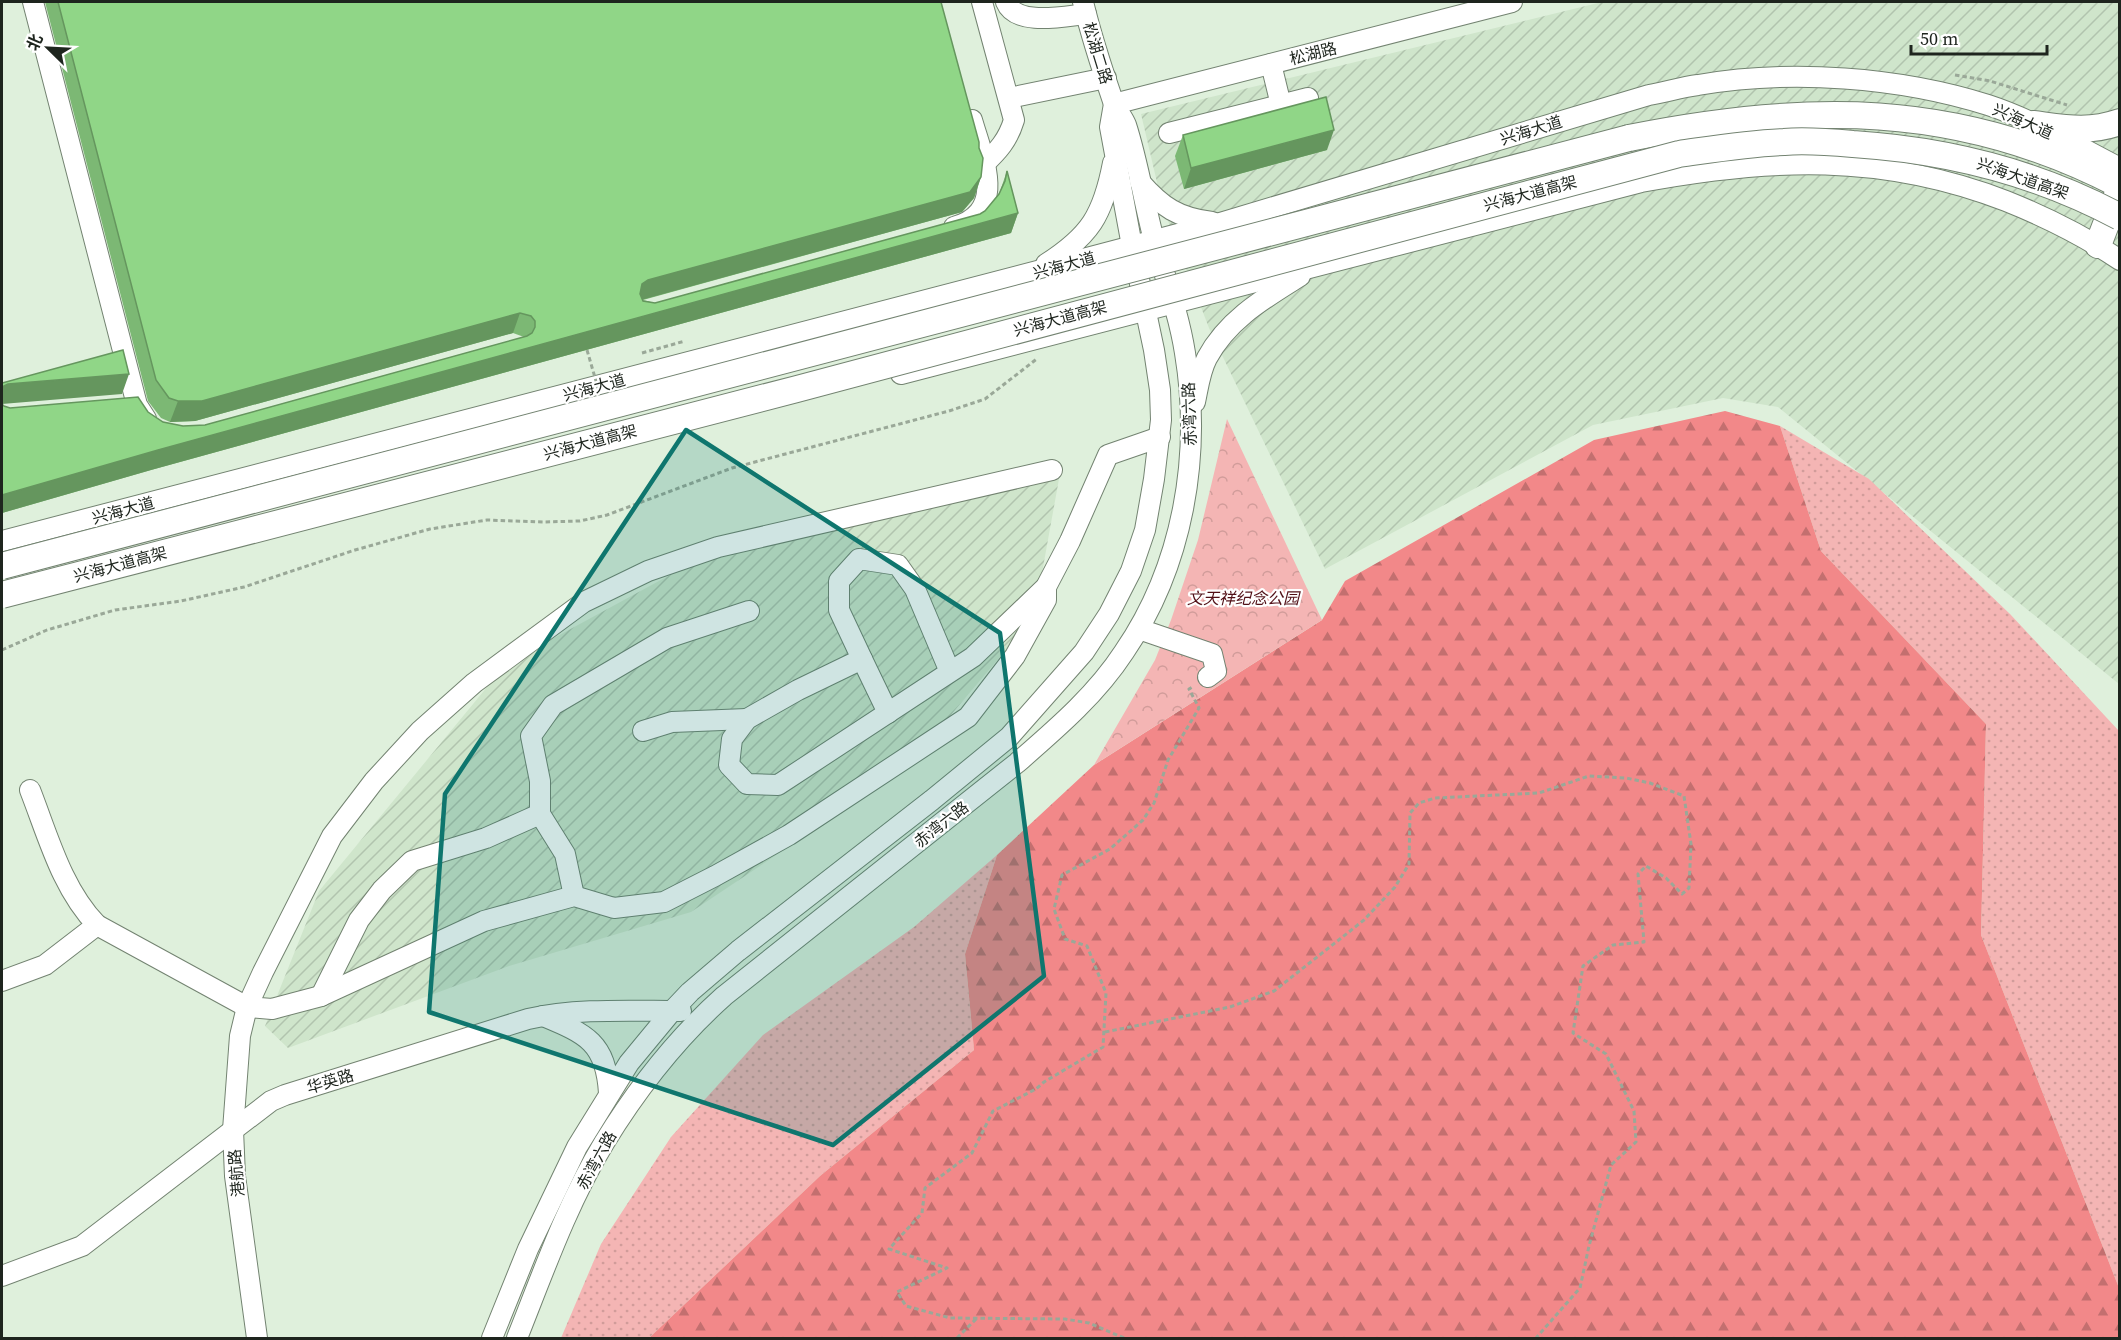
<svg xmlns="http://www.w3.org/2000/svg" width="2121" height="1340" font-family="'Source Serif 4','Noto Sans SC',serif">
<defs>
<pattern id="industrial-furrows" width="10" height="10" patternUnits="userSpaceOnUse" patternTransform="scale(1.5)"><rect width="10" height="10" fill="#cfe5cb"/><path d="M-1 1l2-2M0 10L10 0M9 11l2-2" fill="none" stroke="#b1c4ae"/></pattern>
<pattern id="grass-dots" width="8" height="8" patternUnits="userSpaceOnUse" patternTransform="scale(1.5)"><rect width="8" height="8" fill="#f4b5b4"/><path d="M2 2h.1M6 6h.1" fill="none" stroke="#d19c9a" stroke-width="1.8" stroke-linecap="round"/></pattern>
<pattern id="forest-firs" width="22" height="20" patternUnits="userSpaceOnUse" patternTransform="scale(1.5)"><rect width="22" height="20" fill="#f28889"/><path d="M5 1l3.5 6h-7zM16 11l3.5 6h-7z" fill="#c36f6f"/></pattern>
<pattern id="park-crowns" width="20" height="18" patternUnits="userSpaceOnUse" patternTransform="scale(1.5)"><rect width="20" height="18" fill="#f4b5b4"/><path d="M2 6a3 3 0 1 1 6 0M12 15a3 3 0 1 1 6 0" fill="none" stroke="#d19c9a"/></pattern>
</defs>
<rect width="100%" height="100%" fill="#dff0dc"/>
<g fill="url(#industrial-furrows)">
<polygon points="1602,2 2119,2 2119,684 1778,407 1723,398 1593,425 1325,569 1209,328 1163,208 1141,114"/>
<polygon points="1059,479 1034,617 905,769 691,912 509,966 288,1048 265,1026 319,891 506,664 694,562"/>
</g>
<g fill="url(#grass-dots)">
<polygon points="1780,426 1869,479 2010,614 2119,731 2119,1288 1981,935 1986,724 1821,551"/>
<polygon points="997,855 965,954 974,1050 820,1176 649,1338 561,1338 601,1244 671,1137 763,1035 914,927"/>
</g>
<polygon fill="url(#forest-firs)" points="1725,411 1780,426 1821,551 1986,724 1981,935 2119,1288 2119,1338 649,1338 820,1176 974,1050 965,954 997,855 1094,765 1322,620 1345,581 1594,440"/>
<polygon fill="url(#park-crowns)" points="1227,419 1322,620 1094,765 1155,660 1171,620 1198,540"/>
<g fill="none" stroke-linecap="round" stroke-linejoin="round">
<defs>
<g id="minor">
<polyline points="33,2 137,405 146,419"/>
<path d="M 982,2 L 1014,120 C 1008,140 998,151 983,165"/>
<path d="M 1006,2 C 1016,27 1065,16 1086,14"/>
<polyline points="1271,64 1281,105"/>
<polyline points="1009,98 1106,78"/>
<polyline points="1114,104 1512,2"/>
<polyline points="1169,133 1308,98"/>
<path d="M 1140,182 C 1162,207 1178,218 1212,222"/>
<path d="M 954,227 C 1008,212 983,158 972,120"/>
<path d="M 1046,264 C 1090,236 1103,215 1113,163"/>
<path d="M 901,374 L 1641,182 C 1770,158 1882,153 2006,201 C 2046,217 2084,236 2120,260"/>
<path d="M 1195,402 C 1198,388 1200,371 1207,358 C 1228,319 1265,298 1300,276"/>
<path d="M 2,541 L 1091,257 L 1220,223 L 1649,95 C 1666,92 1682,87 1698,85 C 1791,69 1899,77 1988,105 C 2034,120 2077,146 2120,168"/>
<polyline points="1139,629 1212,654 1216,671 1208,677"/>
<polyline points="862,659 888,713"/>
<polyline points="950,672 915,589 898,565 859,559 839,581 839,610 862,659 798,690 747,719 732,739 729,765 747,784 778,785 973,657 1046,587 1070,541 1108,455 1160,437"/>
<polyline points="643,731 672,722 747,719"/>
<path d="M 30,790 C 48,836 62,889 97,925 L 247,1007 L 272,1009 L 321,996 L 484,921 L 574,896 L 614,908 L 664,902 L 715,876 L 789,835 L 968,717 L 1015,656 L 1046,600 L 1046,587"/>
<polyline points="540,814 565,854 574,896"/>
<polyline points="2,981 45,965 97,925"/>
<polyline points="321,996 359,920 382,890 412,861 486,838 540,814 540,781 531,736 553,705 667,638 749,611"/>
<path d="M 543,1016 C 586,1034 606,1042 609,1093"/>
<path d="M 2,1276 L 82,1246 L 271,1101 L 285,1095 L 528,1019 C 578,1008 629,1011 681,1011"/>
<polyline points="257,1338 235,1176 233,1130 240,1036 247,1007 263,972 332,836 374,781 420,731 474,683 584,602 648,571 718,547 1052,470"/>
<polyline points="492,1338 528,1249 577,1147 629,1063 672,1011 690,992 738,951 932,800 1009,737 1084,652 1109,614 1131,571 1145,530 1154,479 1161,420 1160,390 1154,350 1132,246 1110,127 1114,104"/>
<path d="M 517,1338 C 543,1273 567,1204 604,1143 C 637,1089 677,1038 724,996 L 1017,763 C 1056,729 1096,695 1124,652 C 1183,566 1202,456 1185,353 C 1179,314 1165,277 1154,240 C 1144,202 1138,162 1126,125 C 1123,117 1116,110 1113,101 C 1102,69 1091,35 1083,2"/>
</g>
<g id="major">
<path d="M 2033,124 C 2065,128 2088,133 2120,122"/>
<path d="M 1629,138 C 1804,103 1957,100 2120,185"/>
<polyline points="2098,245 2118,193"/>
</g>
</defs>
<use href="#minor" stroke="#738371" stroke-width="22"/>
<use href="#major" stroke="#738371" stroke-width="28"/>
<g stroke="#9aa898" stroke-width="3" stroke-dasharray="4.5 3" stroke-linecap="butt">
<polyline points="1955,75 1990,81 2067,105"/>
<polyline points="642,353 685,341"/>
<polyline points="2,650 47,630 115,610 181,601 244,587 355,550 430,529 487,520 543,522 580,521 607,515 732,468 949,411 985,399 1038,358"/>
<polyline points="1105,1032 1230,1007 1274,991 1364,920 1395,887 1409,864 1410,813 1419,803 1435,798 1539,793 1589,776 1626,778 1650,783 1684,796 1691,844 1689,888 1682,894 1666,878 1646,866 1638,874 1644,942 1613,945 1583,966 1573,1033 1606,1054 1634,1111 1636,1142 1611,1165 1589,1246 1580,1288 1536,1338"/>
<polyline points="957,1338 977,1318"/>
<polyline points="1124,1338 1089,1323 1065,1319 950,1318 906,1306 897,1292 947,1268 889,1249 922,1213 925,1188 972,1153 993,1111 1036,1089 1044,1082 1103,1047 1106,993 1087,946 1065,939 1054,909 1062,875 1110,849 1143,820 1154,803 1168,760 1199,708 1189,689 1194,686"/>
</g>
<use href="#minor" stroke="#fff" stroke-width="20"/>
<use href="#major" stroke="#fff" stroke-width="26"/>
<defs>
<g id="major-bridge">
<polyline points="2,566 1629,138"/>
<path d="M 2,595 L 797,389 L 1679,154 C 1714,149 1749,143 1784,142 C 1807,140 1830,142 1853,144 C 1947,150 2036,172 2120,217"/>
</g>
</defs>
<use href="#major-bridge" stroke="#738371" stroke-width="28" stroke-linecap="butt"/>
<polyline stroke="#9aa898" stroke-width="3" stroke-dasharray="4.5 3" stroke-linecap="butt" points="587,350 598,388"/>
<use href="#major-bridge" stroke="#fff" stroke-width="26"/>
</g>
<g fill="#7cb874">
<polygon points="45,2 941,2 981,177 974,198 962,212 643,300 655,303 980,214 985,211 999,194 1007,171 1018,213 1011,233 151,470 2,513 2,404 4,406 10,408 148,412 163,422 183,426 205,425 524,337 513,333 195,421 170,422 161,418 148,401"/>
<polygon points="1183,135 1327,150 1184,189 1175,156"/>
</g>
<g fill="#65965e">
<polygon points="1334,130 1327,150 1184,189 1191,168"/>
<polygon points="981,177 974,198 962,212 641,300 635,304 642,284 648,280"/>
<polygon points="1018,213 1011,233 151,470 2,513 2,495 158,450"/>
<polygon points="520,313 513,333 195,421 170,422 178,401"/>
<polygon points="129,374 122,394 2,404 2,387 8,384"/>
</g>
<g fill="#90d687" stroke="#65965e" stroke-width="1.5">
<polygon points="58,2 941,2 979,142 979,148 983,158 981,177 970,192 648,280 642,284 640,294 643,301 655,303 980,214 985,211 999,194 1005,181 1007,171 1018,213 158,450 2,495 2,404 4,406 10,408 138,397 148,412 163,422 183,426 205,425 527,336 532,333 535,327 535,321 531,316 520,313 202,401 178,401 169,398 156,380"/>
<polygon points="1326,97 1334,130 1191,168 1183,135"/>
<polygon points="123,350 129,374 8,384 2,387 2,383"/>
</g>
<path fill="#0f766e" fill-opacity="0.2" stroke="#0f766e" stroke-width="4.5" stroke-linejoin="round" d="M 686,430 L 1000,633 L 1044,976 L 833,1145 L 429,1012 L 445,794 Z"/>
<g text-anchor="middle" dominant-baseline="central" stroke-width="4.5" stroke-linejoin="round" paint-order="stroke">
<g font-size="16" fill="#1e251e" stroke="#fff">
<text transform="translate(1098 53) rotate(73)">松湖二路</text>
<text transform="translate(1313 53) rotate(-14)">松湖路</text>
<text transform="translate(2023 121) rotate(24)">兴海大道</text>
<text transform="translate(1531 130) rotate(-17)">兴海大道</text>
<text transform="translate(2023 178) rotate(19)">兴海大道高架</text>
<text transform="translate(1530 193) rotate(-15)">兴海大道高架</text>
<text transform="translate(1064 265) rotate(-15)">兴海大道</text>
<text transform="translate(1060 318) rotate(-15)">兴海大道高架</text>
<text transform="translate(594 387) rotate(-15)">兴海大道</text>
<text transform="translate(1189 414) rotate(-92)">赤湾六路</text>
<text transform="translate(590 442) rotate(-15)">兴海大道高架</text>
<text transform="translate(123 510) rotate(-15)">兴海大道</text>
<text transform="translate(120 564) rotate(-15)">兴海大道高架</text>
<text transform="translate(941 824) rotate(-38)">赤湾六路</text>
<text transform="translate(330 1081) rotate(-17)">华英路</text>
<text transform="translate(596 1160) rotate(-61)">赤湾六路</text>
<text transform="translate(236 1173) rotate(-95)">港航路</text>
</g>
<g font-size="16" font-style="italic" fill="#510f16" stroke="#fff">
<text x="1243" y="598">文天祥纪念公园</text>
</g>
</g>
<rect width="2121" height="1340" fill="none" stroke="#1e251e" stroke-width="6"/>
<g transform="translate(48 48) rotate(294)" stroke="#ffffff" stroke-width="4.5" paint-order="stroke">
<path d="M0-4.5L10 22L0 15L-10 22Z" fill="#1e251e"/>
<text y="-9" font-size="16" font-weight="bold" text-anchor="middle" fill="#1e251e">北</text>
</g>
<path d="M1911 45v9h136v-9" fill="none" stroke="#1e251e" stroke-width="3"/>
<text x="1920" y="45" font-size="18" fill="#1e251e" stroke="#ffffff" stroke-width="4.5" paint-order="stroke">50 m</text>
</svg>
